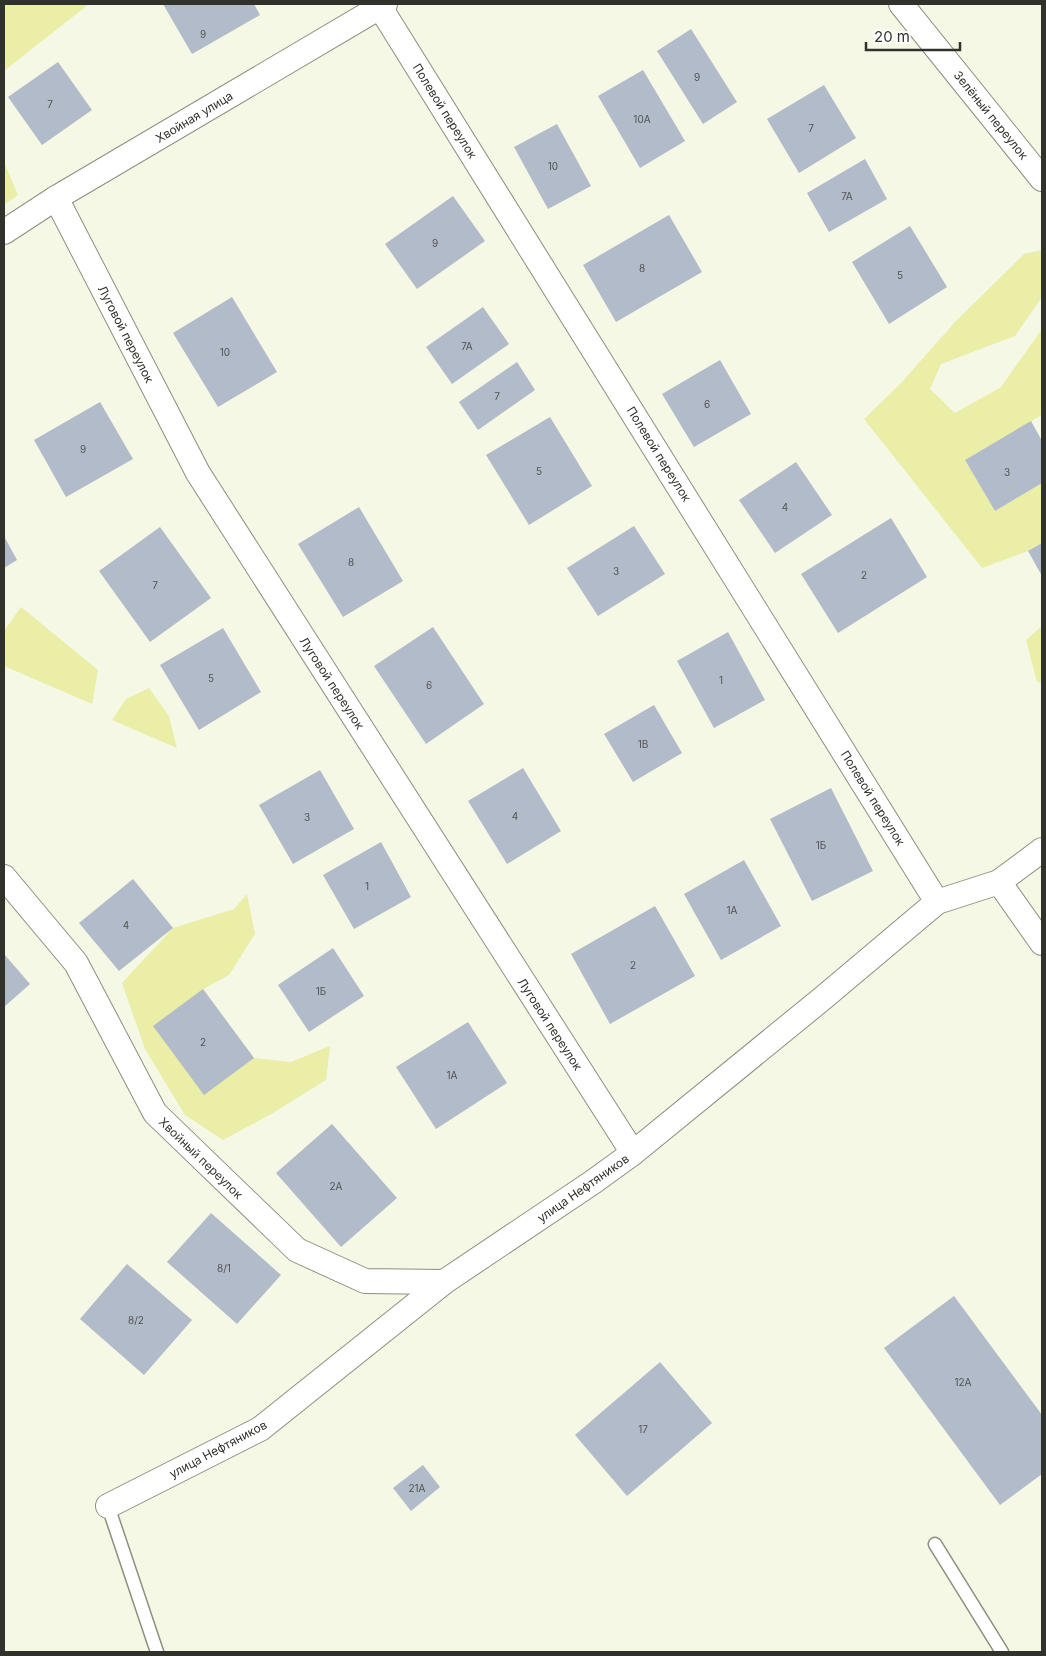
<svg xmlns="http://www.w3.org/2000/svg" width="1046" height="1656" font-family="Inter,sans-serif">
<rect width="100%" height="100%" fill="#f6f8e6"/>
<g fill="#eaeea6">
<polygon points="7,4 89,4 4,71 4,6"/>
<polygon points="4,162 18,195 4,205"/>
<polygon points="1042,250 1042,297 1015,336 941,364 930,389 955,413 1001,387 1042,329 1042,415 965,460 995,511 1042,483 1042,543 1028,551 982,568 864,419 901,383 955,322 1024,254"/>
<polygon points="21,607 98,670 92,704 4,666 4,631"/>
<polygon points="1042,626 1042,683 1037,682 1026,640"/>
<polygon points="149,688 169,716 177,748 112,720 126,699"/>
<polygon points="247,894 255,934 229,975 203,989 254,1058 291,1062 330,1046 326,1080 273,1113 223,1140 185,1115 145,1049 122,983 173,928 234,909"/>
</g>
<g fill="#b1bbc9">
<polygon points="163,4 254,4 260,15 192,54"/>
<polygon points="691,29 737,102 703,124 657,51"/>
<polygon points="58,62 92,110 42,145 8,97"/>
<polygon points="643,70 685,141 640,168 598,96"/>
<polygon points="824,85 856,138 799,173 767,119"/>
<polygon points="557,124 591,186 548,209 514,147"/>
<polygon points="865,159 887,199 829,232 807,193"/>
<polygon points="453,196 485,241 417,289 385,244"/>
<polygon points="669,215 702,272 616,322 583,265"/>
<polygon points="910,226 947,287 889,324 852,262"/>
<polygon points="232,297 277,372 218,407 173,333"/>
<polygon points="483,307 509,344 452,384 426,347"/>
<polygon points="720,360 751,414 694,447 662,394"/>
<polygon points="517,362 535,390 478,430 459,402"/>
<polygon points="100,402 133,459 66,497 34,440"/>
<polygon points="550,417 592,486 529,525 486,455"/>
<polygon points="1031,421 1042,441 1042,483 995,511 965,460"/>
<polygon points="796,462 832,515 775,553 739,500"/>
<polygon points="359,507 403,581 343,617 298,544"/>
<polygon points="891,518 927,577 838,633 801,574"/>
<polygon points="634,526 665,574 598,616 567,568"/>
<polygon points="160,527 211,598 150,642 99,571"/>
<polygon points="4,536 17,560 4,568"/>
<polygon points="1042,543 1042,576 1028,551"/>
<polygon points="433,627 484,704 426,744 374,666"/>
<polygon points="223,628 261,692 199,730 160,665"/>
<polygon points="728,632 765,700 714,728 677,661"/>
<polygon points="654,705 682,753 633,782 604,734"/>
<polygon points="523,768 561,831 507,864 468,801"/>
<polygon points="320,770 354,829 293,864 259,805"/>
<polygon points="831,788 873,871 812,901 770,819"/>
<polygon points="381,842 411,897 354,929 323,875"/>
<polygon points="744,860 781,926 721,960 684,894"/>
<polygon points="133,879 173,928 119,971 79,923"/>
<polygon points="655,906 695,976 610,1024 571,954"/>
<polygon points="333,948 364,996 309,1032 278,985"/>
<polygon points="4,954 30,984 4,1007"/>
<polygon points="203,989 254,1058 204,1095 153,1026"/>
<polygon points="468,1022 507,1083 436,1129 396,1067"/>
<polygon points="332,1124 397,1198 341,1247 276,1173"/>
<polygon points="211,1213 281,1275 237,1324 167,1262"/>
<polygon points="127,1264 192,1320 144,1375 80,1319"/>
<polygon points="954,1296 1042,1415 1042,1474 1000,1505 884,1348"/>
<polygon points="660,1362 712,1423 627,1496 575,1435"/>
<polygon points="423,1465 440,1487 411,1511 393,1488"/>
</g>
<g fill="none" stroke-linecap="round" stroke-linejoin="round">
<defs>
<g id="lane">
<polyline points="108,1506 157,1652"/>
<polyline points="935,1544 1002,1652"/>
</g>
<g id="street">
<polyline points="901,4 1042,179"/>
<polyline points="380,7 937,902"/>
<polyline points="56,198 198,473 633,1153"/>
<polyline points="4,232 56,198 385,4"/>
<polyline points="4,877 76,963 155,1113 297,1250 365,1281 444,1282"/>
<polyline points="999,882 1042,943"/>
<polyline points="108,1506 260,1429 444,1282 593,1182 633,1153 823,998 937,902 999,882 1042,850"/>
</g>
</defs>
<use href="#lane" stroke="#8d8f7f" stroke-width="15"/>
<use href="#street" stroke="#8d8f7f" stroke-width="26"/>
<use href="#lane" stroke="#fff" stroke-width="12"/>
<use href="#street" stroke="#fff" stroke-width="24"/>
</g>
<g text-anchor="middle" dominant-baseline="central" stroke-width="5" stroke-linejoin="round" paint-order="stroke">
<g font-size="10" fill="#515452">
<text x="203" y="34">9</text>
<text x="697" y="77">9</text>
<text x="50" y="104">7</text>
<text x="642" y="119">10А</text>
<text x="811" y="128">7</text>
<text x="553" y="166">10</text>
<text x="847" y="196">7А</text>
<text x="435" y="243">9</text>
<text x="642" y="268">8</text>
<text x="900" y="275">5</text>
<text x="467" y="346">7А</text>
<text x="225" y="352">10</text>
<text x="497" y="396">7</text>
<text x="707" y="404">6</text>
<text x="83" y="449">9</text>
<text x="539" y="471">5</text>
<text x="1007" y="472">3</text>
<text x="785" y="507">4</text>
<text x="351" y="562">8</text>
<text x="616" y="571">3</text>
<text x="864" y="575">2</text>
<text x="155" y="585">7</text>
<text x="211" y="678">5</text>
<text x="721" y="680">1</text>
<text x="429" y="685">6</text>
<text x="643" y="744">1В</text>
<text x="515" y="816">4</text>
<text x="307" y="817">3</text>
<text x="821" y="845">1Б</text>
<text x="367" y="886">1</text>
<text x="732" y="910">1А</text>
<text x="126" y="925">4</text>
<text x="633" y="965">2</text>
<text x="321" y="991">1Б</text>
<text x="203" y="1042">2</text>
<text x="452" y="1075">1А</text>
<text x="336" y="1186">2А</text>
<text x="224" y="1268">8/1</text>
<text x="136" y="1320">8/2</text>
<text x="963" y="1382">12А</text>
<text x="643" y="1429">17</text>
<text x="417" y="1488">21А</text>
</g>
<g font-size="12" fill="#31322b" stroke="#fff">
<text transform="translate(445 111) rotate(58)">Полевой переулок</text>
<text transform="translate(991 115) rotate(51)">Зелёный переулок</text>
<text transform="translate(194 117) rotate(-31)">Хвойная улица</text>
<text transform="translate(126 334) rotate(63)">Луговой переулок</text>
<text transform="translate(659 454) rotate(58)">Полевой переулок</text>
<text transform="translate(332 683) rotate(57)">Луговой переулок</text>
<text transform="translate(873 798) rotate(58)">Полевой переулок</text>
<text transform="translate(550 1024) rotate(57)">Луговой переулок</text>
<text transform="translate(201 1158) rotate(44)">Хвойный переулок</text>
<text transform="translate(583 1188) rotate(-35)">улица Нефтяников</text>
<text transform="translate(218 1449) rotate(-28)">улица Нефтяников</text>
</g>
</g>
<rect width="1046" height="1656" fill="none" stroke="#31322b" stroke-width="10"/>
<path d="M866 42v8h94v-8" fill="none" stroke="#31322b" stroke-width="2.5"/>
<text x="874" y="42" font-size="15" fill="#31322b" stroke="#ffffff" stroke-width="4" paint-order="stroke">20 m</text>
</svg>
